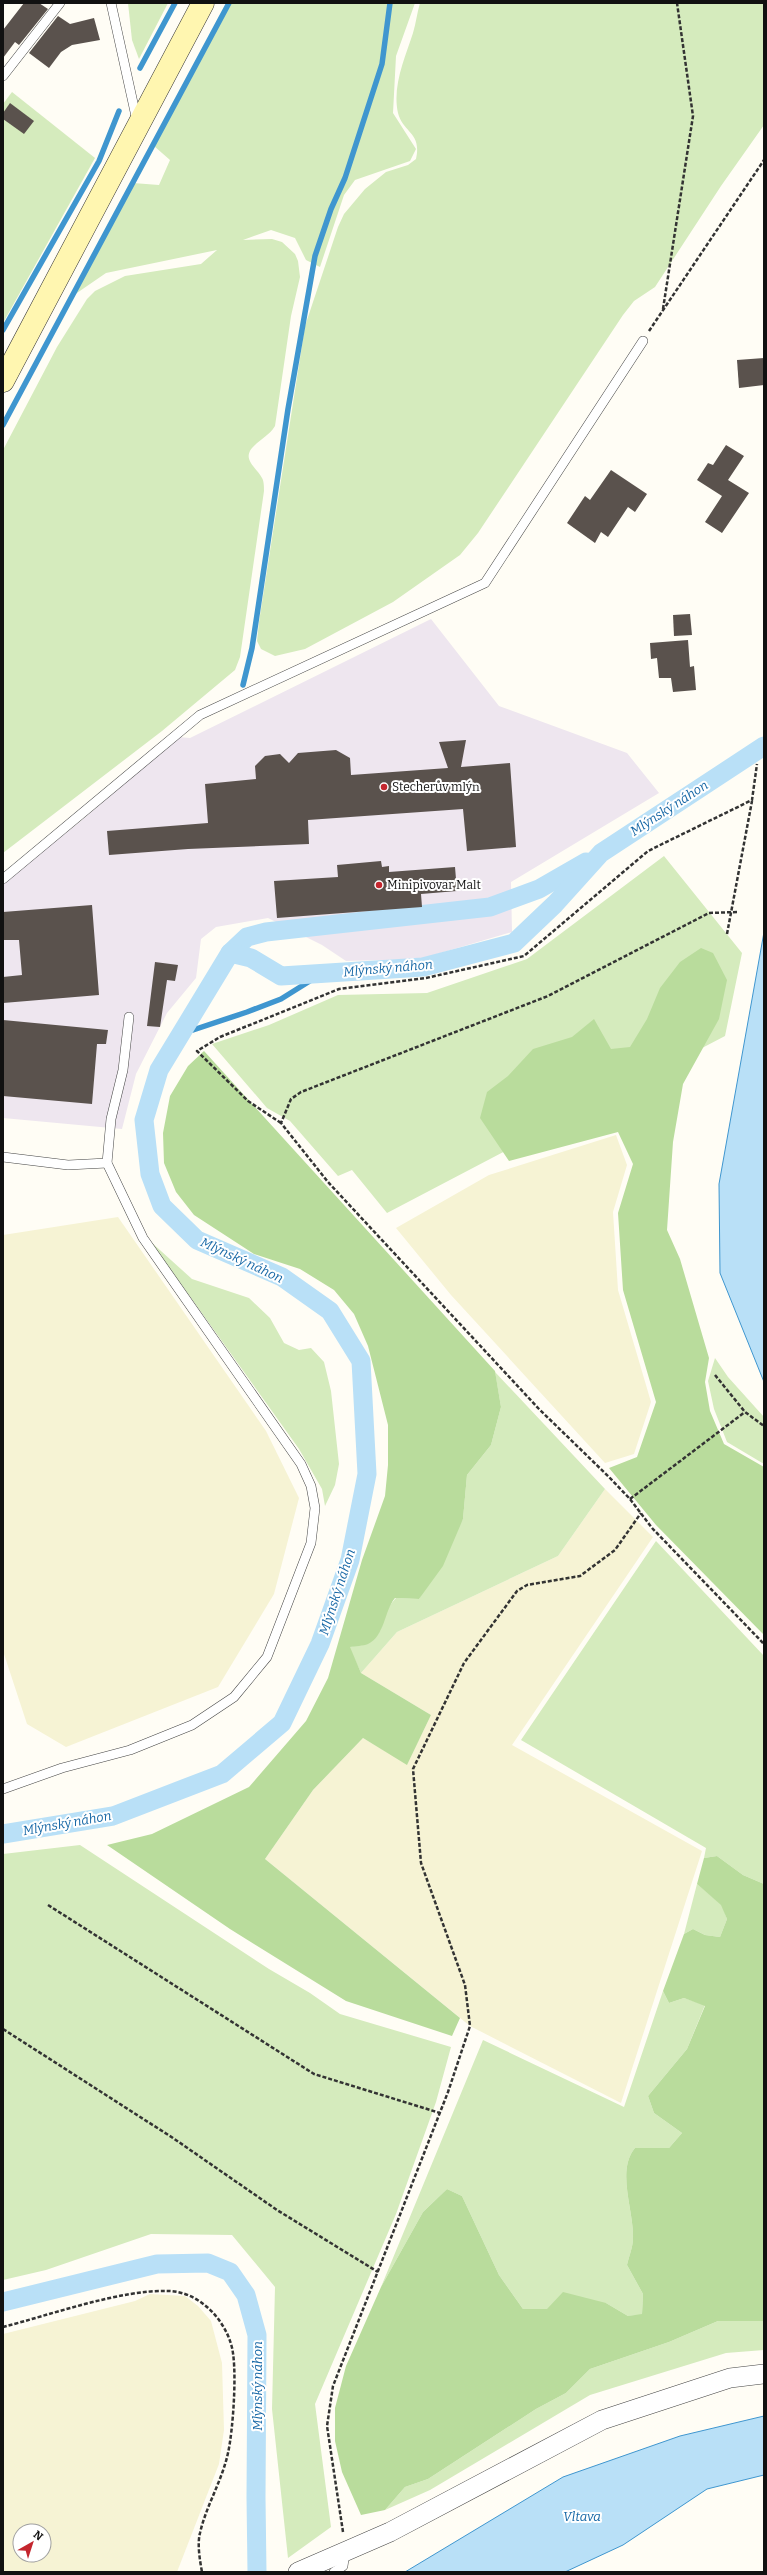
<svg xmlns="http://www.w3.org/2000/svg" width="767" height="2575" font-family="Bitter,serif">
<rect width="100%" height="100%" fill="#fffdf5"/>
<polygon fill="#eee6ef" points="431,619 499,706 627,753 659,793 511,882 512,932 420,959 346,961 322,945 268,918 216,927 201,939 196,978 167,1013 136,1074 122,1129 3,1118 3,883 81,821 178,737 190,738"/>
<g fill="#f6f3d4" fill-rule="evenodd">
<polygon points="616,1135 627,1165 613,1212 618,1290 651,1402 634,1454 605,1463 451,1295 396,1228 489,1175"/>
<polygon points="118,1217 266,1431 299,1498 274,1594 218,1687 66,1747 27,1724 3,1651 3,1235"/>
<polygon points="605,1489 653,1537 512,1745 702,1851 621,2103 470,2026 265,1859 313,1790 363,1738 407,1764 431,1715 361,1673 397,1632 558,1556"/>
<path d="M 150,2294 L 185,2296 L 198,2306 L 211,2321 L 222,2363 L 224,2430 L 219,2464 L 177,2572 L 3,2572 L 3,2334 L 135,2301 ZM 20,2531 L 44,2531 L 44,2555 L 20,2555 Z"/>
</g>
<g fill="#d5ebbd">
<polygon points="128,3 168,3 139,59 132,40"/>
<path d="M 228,3 L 415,3 L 396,56 L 393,113 L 416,149 L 410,161 L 355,180 L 344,195 L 320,267 L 306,260 L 295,238 L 271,230 L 243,240 L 272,239 L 282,242 L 295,254 L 298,261 L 300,277 L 291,316 L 275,426 C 269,436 260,439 252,448 C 242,460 257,468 262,478 C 264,481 264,487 264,491 L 240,657 L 235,670 L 162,731 L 3,853 L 3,450 L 57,347 L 87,299 L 95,291 L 125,276 L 201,264 L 217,250 L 106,273 L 74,295 L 133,183 L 159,185 L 170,160 L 154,146 Z"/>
<path d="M 420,3 L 764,4 L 764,125 L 721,186 L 655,287 L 634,301 L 623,315 L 478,533 L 460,555 L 393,602 L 305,649 L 275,656 L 261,649 L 257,641 L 259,622 L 305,326 L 338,227 L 344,214 L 365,189 L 386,172 L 408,165 L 416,159 C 422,132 403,133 398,113 C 392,86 405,58 413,33 C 416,23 417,13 420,3 Z"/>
<polygon points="12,92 95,158 3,323 3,104"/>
<polygon points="664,856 742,953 725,1036 387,1213 352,1170 338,1176 290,1121 267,1108 212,1044 269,1025 338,995 427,993 527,959"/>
<polygon points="151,1242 192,1279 249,1298 270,1318 284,1343 299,1350 311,1348 324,1362 331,1391 339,1464 335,1485 325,1506 322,1489 299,1449"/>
<polygon points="715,1358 728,1377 764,1417 764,1464 727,1442 714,1409 708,1381"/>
<path d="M 495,1372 L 605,1489 L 558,1556 L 397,1632 L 361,1673 L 349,1647 C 395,1638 373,1623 396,1598 L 419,1599 L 463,1519 L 467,1475 L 491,1445 L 501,1407 Z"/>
<polygon points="656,1541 764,1656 764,1884 743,1875 717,1856 704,1858 706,1848 521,1740"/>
<polygon points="80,1845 269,1969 310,1993 340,2014 451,2047 436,2102 396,2214 315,2404 331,2527 288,2558 272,2409 275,2287 232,2235 151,2234 46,2270 3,2280 3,1854"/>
<polygon points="697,1884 722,1905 727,1919 720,1937 705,1935 693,1929 684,1934"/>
<path d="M 663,1991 L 669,2003 L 684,1998 L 705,2005 L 687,2049 L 648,2096 L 654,2113 L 682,2133 L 669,2148 L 635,2148 C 616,2171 634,2210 633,2238 C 633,2247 629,2256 627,2265 L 643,2294 L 642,2315 L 628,2316 L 606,2303 L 547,2309 L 523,2309 L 499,2275 L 462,2196 L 447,2189 L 423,2212 L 381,2287 L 483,2040 L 624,2107 Z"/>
<polygon points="718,2321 764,2321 764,2350 726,2353 590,2395 430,2490 385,2510 405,2487 428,2479 536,2409 566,2393 590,2369 669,2342"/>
</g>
<g fill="#b9dc9c">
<polygon points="701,948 713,953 727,980 719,1019 683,1084 673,1142 667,1230 680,1259 709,1358 705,1382 710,1411 724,1444 764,1467 764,1635 656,1525 609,1468 637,1457 656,1402 623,1290 618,1213 633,1164 618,1132 509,1161 480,1118 487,1092 508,1076 533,1049 572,1037 594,1019 611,1049 630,1047 647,1019 660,988 680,962"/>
<path d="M 204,1051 L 495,1371 L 501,1407 L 491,1445 L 467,1475 L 463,1519 L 443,1566 L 419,1599 L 395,1598 C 384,1611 385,1636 368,1644 C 363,1646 355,1646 350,1647 L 361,1673 L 431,1715 L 407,1765 L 363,1738 L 313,1790 L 265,1859 L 460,2018 L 452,2036 L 346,2001 L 230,1929 L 107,1845 L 152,1834 L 249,1787 L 306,1721 L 328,1678 L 362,1560 L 385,1496 L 388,1465 L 388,1425 L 368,1346 L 354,1314 L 334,1290 L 300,1269 L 254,1254 L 194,1215 L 176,1192 L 164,1163 L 163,1133 L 170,1096 L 188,1066 Z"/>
<path d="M 717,1856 L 743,1875 L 764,1884 L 764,2321 L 718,2321 L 669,2342 L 590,2369 L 566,2393 L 536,2409 L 428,2479 L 405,2487 L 385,2510 L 361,2515 L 342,2472 L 335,2441 L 335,2408 L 346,2366 L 381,2287 L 423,2212 L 447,2189 L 462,2196 L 499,2275 L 523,2309 L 547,2309 L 563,2292 L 606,2303 L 628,2316 L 642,2314 L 643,2294 L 627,2265 C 629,2256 633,2247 633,2238 C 634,2210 616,2171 635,2148 L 669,2148 L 682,2133 L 654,2113 L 648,2096 L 687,2049 L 705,2006 L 684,1998 L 669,2003 L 663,1991 L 684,1934 L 693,1929 L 705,1935 L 720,1937 L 727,1919 L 721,1905 L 697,1884 L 704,1858 Z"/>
</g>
<g fill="#b9e0f7" stroke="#3f96cf">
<polygon points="764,738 764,755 722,776"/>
<polygon points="764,932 764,1382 720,1273 719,1184"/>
<polygon points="764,2416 764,2475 707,2489 623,2545 565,2572 405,2572 563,2477 680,2436"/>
</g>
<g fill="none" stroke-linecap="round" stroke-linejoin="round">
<g stroke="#3f96cf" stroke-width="5.5">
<polyline points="140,68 175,3"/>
<polyline points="3,330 99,161 119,111"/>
<polyline points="3,425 229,3"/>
<polyline points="243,685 252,648 288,409 315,256 331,209 345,178 382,64 390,3"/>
<polyline points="181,1034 247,1012 281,999 321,974"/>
</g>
<g stroke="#b9e0f7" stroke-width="19">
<polyline points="230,953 247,937 266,932 490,907 539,889 586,862"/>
<polyline points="3,1834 113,1816 222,1774 282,1723 320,1644 350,1560 367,1474 361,1361 330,1311 282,1277 197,1240 162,1206 150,1174 144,1120 159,1070 230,953 251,958 281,976 423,967 514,943 555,904 601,853 764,746"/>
<polyline points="3,2302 157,2264 208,2263 230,2272 246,2295 257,2335 256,2497 257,2572"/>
</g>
</g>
<g fill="#5a524d">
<polygon points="24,3 39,3 48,9 19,45 15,42 3,58 3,30"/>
<polygon points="58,16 70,24 94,18 100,40 72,45 61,52 49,68 29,53"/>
<polygon points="10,103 34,121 24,134 3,119 3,113"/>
<polygon points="764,358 764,385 739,388 737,360"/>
<polygon points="726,445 744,456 728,480 749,493 722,533 705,522 722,496 697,480 708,463 713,465"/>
<polygon points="611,470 647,494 635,512 628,507 608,537 601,532 595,543 567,523 585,496 590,500"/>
<polygon points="690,614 692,635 674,636 673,615"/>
<polygon points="688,640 690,667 694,666 696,690 673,692 671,678 659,678 657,658 651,659 650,643"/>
<polygon points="466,740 461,767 510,763 516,847 467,851 463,809 308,820 309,844 188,849 109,855 107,831 208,823 205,784 256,779 255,766 265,756 280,754 289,763 298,753 336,750 350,758 351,775 448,768 439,742"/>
<polygon points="381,861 382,867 389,866 389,872 455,867 457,891 421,894 422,907 277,918 274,881 338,877 337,865"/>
<polygon points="92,905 99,995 3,1003 3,977 22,975 19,940 3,940 3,912"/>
<polygon points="155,962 178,965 175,981 167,980 160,1027 147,1026"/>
<polygon points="3,1020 108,1030 106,1044 97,1044 92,1104 3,1096"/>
</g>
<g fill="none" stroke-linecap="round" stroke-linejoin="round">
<defs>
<g id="service">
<polyline points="111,3 137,121"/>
<polyline points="3,76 60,3"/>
<polyline points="3,879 200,715 485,583 643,341"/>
<polyline points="3,1157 68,1165 107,1163"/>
<polyline points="3,1789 62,1768 130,1750 192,1725 234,1697 267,1657 311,1543 315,1508 311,1486 301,1464 143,1238 107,1163 111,1119 123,1070 129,1017"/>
<polyline points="334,2572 343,2566 345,2552"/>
</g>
<polyline id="minor" points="298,2572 390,2532 602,2420 730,2378 764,2374"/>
<polyline id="secondary" points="3,381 203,3"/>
</defs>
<use href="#service" stroke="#444" stroke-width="10"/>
<use href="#minor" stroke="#444" stroke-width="20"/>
<use href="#secondary" stroke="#333" stroke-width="23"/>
<g stroke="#333" stroke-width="2.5" stroke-dasharray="4 2" stroke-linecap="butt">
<polyline points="663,309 693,116 677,3"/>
<polyline points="649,331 764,160"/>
<polyline points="737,912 709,913 548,996 301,1092 291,1099 281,1123 328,1182 539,1409 609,1477 630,1499 652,1528 764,1644"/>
<polyline points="727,934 752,801"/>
<polyline points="281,1123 248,1101 197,1051 220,1037 339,989 426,978 524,956 648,851 752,800 757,764"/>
<polyline points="715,1375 745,1412 764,1426"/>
<polyline points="630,1499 745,1412"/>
<polyline points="48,1905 314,2074 440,2113"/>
<polyline points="3,2029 173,2138 277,2210 378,2272"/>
<path d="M 3,2327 C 50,2315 122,2289 169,2291 C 198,2292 223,2317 231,2344 C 238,2365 233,2431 228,2453 C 222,2481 206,2506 200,2533 C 197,2544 200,2561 202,2572"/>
<polyline points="343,2532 327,2426 333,2386 448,2092 470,2026 465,1985 421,1863 413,1769 464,1663 517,1591 527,1585 580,1576 615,1550 641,1513"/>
</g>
<use href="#service" stroke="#fff" stroke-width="9"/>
<use href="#minor" stroke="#fff" stroke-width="19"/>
<use href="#secondary" stroke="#fff6b0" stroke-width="22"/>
</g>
<g fill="#c4262e" stroke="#fff" stroke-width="1.5">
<circle cx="384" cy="787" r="4"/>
<circle cx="379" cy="885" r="4"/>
</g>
<g text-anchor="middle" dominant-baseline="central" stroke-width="4" stroke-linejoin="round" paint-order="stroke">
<g font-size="12" fill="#111" stroke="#fff" text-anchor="start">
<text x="392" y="787">Stecherův mlýn</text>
<text x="387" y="885">Minipivovar Malt</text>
</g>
<g font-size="13" font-style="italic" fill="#1768a6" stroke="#fff">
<text transform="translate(669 808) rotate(-33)">Mlýnský náhon</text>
<text transform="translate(388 968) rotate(-5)">Mlýnský náhon</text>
<text transform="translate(242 1260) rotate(25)">Mlýnský náhon</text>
<text transform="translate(337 1592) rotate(-72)">Mlýnský náhon</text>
<text transform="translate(67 1823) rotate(-10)">Mlýnský náhon</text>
<text transform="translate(257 2386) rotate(-90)">Mlýnský náhon</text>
<text x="582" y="2516">Vltava</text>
</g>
</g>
<rect width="767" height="2575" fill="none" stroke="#111111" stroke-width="8"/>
<g transform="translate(32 2543) rotate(39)"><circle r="19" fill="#ffffff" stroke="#a0a0a0"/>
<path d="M0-3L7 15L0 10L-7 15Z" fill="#c4262e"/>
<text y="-6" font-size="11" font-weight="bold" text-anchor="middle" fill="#111111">N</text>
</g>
</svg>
